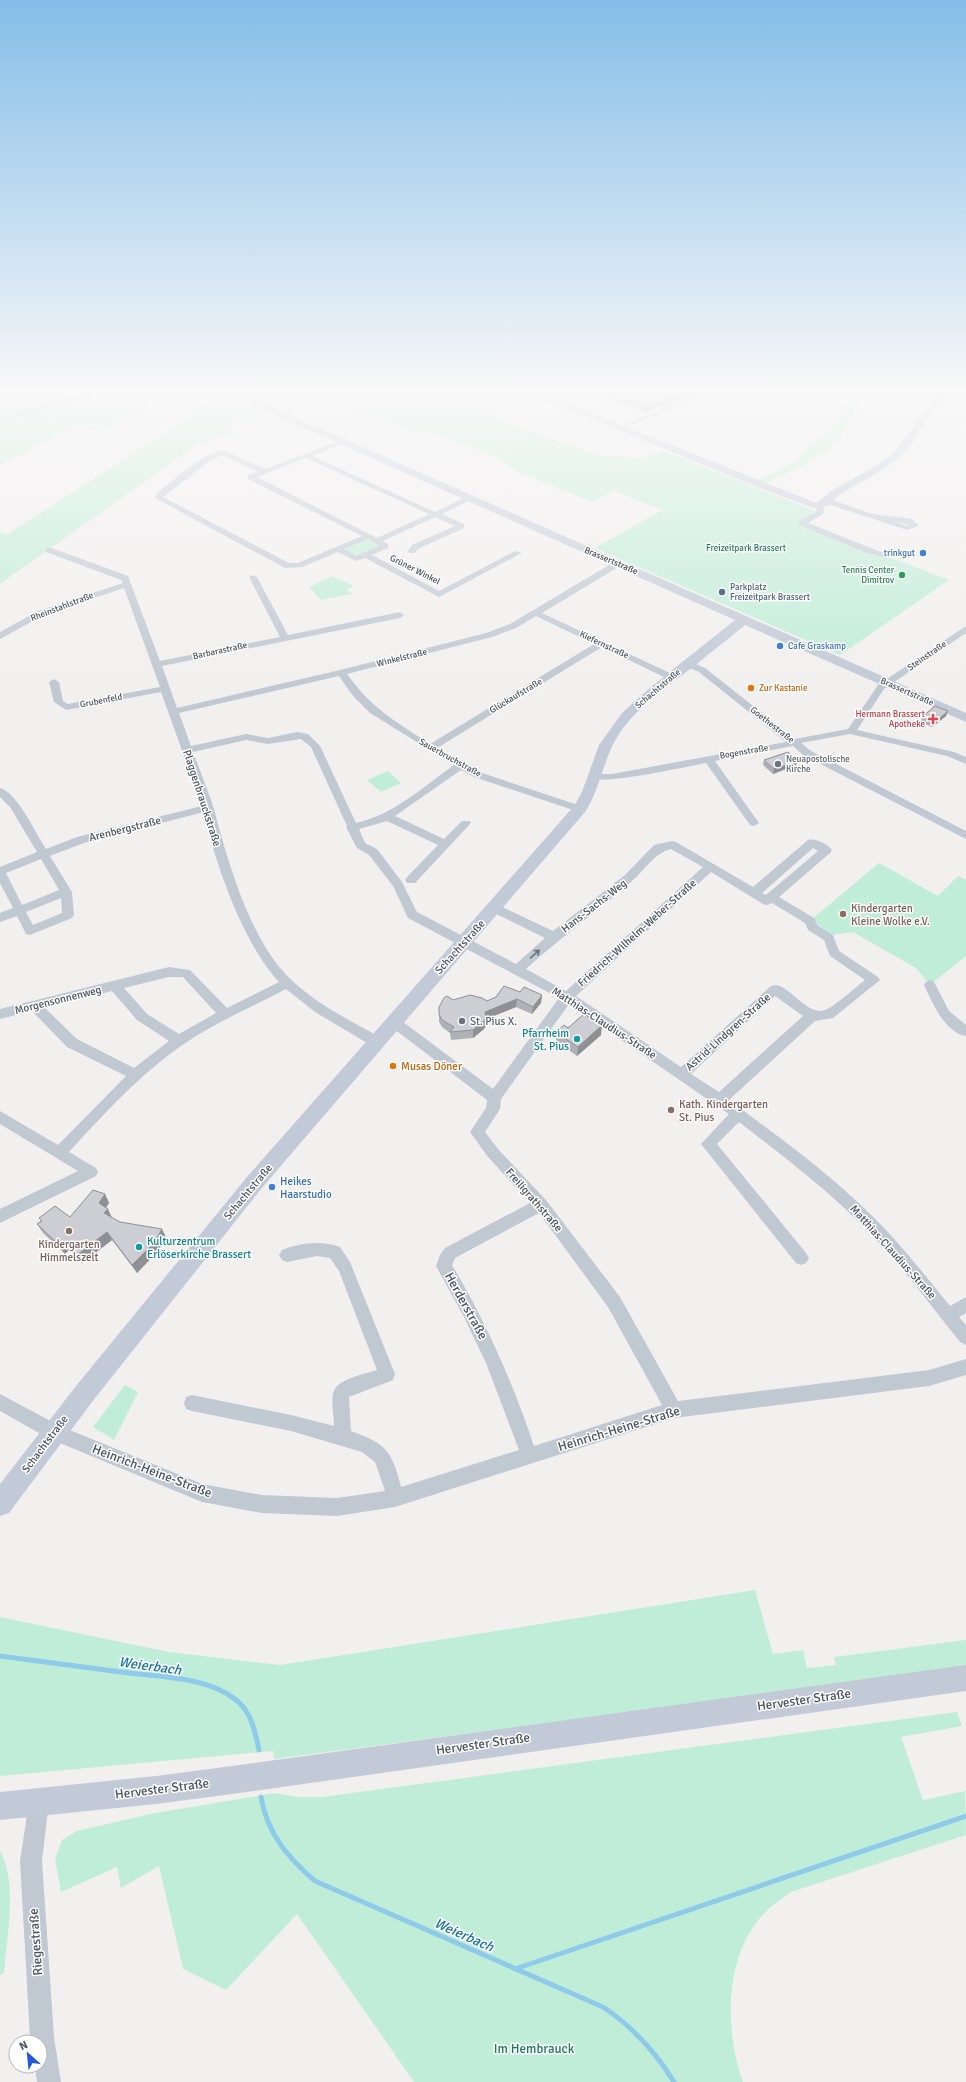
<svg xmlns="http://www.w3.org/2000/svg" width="966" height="2082" font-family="Signika,sans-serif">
<rect width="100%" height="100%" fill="#f2f0ef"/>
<g fill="#c0edd7">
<polygon points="103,393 15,443 106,393 168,394 103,431 74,426 0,465 0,393"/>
<polygon points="447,393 512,425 597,455 641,458 664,451 820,513 802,523 949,580 840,655 595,548 662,510 614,491 592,502 516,471 497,457 422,430 417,433 318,394"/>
<path d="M 854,393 L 875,393 C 858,399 848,427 838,439 C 822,459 787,473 764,484 L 757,481 L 797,461 L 805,448 L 828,433 Z"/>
<polygon points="219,398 233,399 264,413 224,427 234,432 198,444 0,584 0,532 8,534"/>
<polygon points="365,539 382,545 356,557 342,548"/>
<polygon points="332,576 354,586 346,590 352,594 321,600 309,587"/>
<polygon points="388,771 401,783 381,792 367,780"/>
<polygon points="879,863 938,896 958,876 966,880 966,956 930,985 916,968 853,932 833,935 811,920"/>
<polygon points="125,1385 138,1392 114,1440 93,1427"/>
<polygon points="755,1590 773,1654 803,1650 807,1668 836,1665 834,1657 966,1640 966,1668 274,1759 273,1751 0,1776 0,1617 169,1652 280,1665"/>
<path d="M 957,1712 L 962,1726 L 901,1737 L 923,1800 L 965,1791 L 966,1835 L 791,1892 C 780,1900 769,1907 760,1918 C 724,1960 725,2032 743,2082 L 414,2082 L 297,1914 L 226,1990 L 183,1969 L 159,1866 L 121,1888 L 117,1867 L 61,1892 L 55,1859 L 62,1840 L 77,1831 L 155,1813 L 275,1793 L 297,1797 L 322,1797 Z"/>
<path d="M 0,1851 C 18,1883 7,1936 4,1973 L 0,1975 Z"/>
</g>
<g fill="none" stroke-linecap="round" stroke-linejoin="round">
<polyline stroke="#8ecae9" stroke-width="1.5" points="0,421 90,393"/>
<g stroke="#8ecae9" stroke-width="5">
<path d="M 0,1656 C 40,1661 81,1667 121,1672 C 157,1677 205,1676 235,1699 C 251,1711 255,1731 259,1750"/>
<path d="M 261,1797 C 267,1833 288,1858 315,1881 L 603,2007 C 633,2027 655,2051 674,2082"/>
<polyline points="515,1969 966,1816"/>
</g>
<g fill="#c0c8d1" fill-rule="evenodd">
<polygon points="698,393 708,393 622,429 617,428"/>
<path d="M 342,440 L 344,441 L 344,443 L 312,456 L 435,512 L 466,497 L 473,499 L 442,514 L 464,524 L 464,528 L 418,549 L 415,553 L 409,553 L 408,551 L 412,545 L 455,526 L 435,517 L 383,541 L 388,544 L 388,548 L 372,555 L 439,591 L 515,551 L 522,553 L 439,597 L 365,558 L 356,561 L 338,552 L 302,567 L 285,568 L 155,498 L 157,493 C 171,483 208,448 225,451 L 265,469 ZM 223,455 L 258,472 L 248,475 L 248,479 L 362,536 L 298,563 L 289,563 L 163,497 L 211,460 ZM 306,458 L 429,514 L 377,538 L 257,477 ZM 368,539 L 379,546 L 356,556 L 344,549 Z"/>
<path d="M 824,499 L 830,499 L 872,514 L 912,519 L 919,526 L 907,530 L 824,503 ZM 893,521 L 909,525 L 907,526 Z"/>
<polygon points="814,504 820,504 824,507 824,513 808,523 891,556 887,558 864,552 799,525 799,521 816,512 817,510 813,506"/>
<path d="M 46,548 L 52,548 L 128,576 L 160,661 L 280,637 L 249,577 L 253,575 L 257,577 L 288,635 L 400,612 L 404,615 L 400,618 L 162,666 L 177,708 L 340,670 L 486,633 L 510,624 L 614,562 L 620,562 L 620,566 L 542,613 L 674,675 L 674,679 L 668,679 L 602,647 L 437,748 L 482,773 L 584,807 L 585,809 L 584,811 L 576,811 L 474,777 L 461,770 L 395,816 L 444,839 L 462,821 L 470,821 L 471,823 L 415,883 L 407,883 L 405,880 L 407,877 L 438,845 L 387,821 L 359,829 L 365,843 L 377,849 L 402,882 L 417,912 L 516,964 L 545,938 L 490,911 L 488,908 L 490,905 L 498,905 L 553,931 L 625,875 L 654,845 L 672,841 L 676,842 L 753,887 L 808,840 C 816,838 827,844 832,850 L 830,853 L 779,897 L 814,918 L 817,925 L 833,935 L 839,951 L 878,977 L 880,980 L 833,1018 L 815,1021 L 729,1100 C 776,1135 824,1169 866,1210 C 897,1239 923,1273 950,1306 L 966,1297 L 966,1313 L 959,1317 L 966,1325 L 966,1345 L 960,1342 C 927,1301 895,1256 856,1219 C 820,1184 779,1153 739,1122 L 717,1144 L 806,1253 L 809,1258 L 806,1263 L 801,1265 L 796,1263 L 701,1144 L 729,1114 L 569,1004 L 501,1099 L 500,1109 L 485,1132 L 498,1149 L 546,1200 L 620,1297 L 678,1401 L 929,1370 L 966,1359 L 966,1375 L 929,1386 L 674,1418 L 395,1507 L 337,1516 L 262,1513 L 202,1502 L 48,1438 L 0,1411 L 0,1394 L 60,1426 L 202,1484 L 262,1495 L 337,1498 L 385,1491 L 375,1462 L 362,1452 L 291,1431 L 192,1411 L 186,1409 L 184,1403 L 186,1397 L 192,1395 L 291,1415 L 334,1426 C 334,1416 331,1404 333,1394 C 335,1379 365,1374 377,1370 L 339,1271 L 330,1258 L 317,1256 L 287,1262 L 282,1260 L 279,1255 L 282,1250 C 300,1243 321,1240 340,1247 L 350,1262 L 395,1374 L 393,1380 L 349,1397 L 351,1431 C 387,1444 392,1451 401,1487 L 519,1450 L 486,1363 L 464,1317 L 436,1266 L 440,1255 L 445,1248 L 530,1203 L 488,1157 L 470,1132 L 486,1108 L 487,1100 L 389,1025 L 388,1022 L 389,1019 L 399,1019 L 493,1089 L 559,998 L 408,918 L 393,886 L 369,855 L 357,848 L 346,827 L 347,826 L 311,747 L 301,739 L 268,744 L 246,740 L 193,752 C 200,771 208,790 214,809 C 227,859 248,931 282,970 C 308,1000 347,1019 382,1038 L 384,1042 L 382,1046 L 377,1047 L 372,1046 L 315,1012 L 286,989 C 252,1007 216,1022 184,1044 C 141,1073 105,1113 69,1152 L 96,1168 L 98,1172 L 96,1176 L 0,1223 L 0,1209 L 78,1171 L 0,1124 L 0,1111 L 58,1145 L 126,1076 L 67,1047 L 32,1011 L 0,1019 L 0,1009 L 169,967 L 190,970 L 227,1008 L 279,982 C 244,945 214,862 204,812 L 84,843 L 50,856 L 72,892 L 74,915 L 72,918 L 30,935 L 26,934 L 17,916 L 0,922 L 0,913 L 13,908 L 0,883 L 0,867 L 37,852 L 10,807 L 0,797 L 0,788 C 17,792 36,834 46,849 L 77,837 L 202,806 L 161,692 L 66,710 L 54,702 L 49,682 L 54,679 L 59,682 L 63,701 L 68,704 L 160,687 L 124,588 L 44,615 L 0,639 L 0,632 L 38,611 L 123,583 L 121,580 L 46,552 ZM 536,616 L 594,644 L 430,744 C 395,721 372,709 347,674 L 492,637 L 516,628 ZM 339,676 L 353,696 L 370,713 L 454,765 C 423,787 393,815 356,823 L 320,746 L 308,734 L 297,732 L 268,738 L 246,734 L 191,746 L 179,713 ZM 813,848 L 818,851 L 766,895 L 762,893 ZM 671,849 L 703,867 L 566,991 L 526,969 C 560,938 597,911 632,881 C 645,870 654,853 671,849 ZM 41,859 L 59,890 L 22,905 L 6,873 ZM 711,872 L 763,904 L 767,905 L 772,903 L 805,923 L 808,930 L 824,940 L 830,956 L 865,980 C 856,987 834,1007 825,1010 C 805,1017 788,980 771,986 L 681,1067 L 576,996 ZM 61,898 L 62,913 L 33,925 L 26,912 ZM 169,977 L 183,977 L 216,1013 L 179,1034 L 147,1014 L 124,988 ZM 112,991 L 137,1020 L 169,1041 L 134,1068 L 77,1039 L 45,1008 ZM 775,996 L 803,1016 L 719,1092 L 691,1074 ZM 539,1213 L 608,1307 L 662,1405 L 534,1446 C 513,1383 486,1322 452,1265 L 455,1258 Z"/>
<path d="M 966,626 L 966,633 L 884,689 L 857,730 L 954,752 L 966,757 L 966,764 L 947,756 L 850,734 L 801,743 L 811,751 L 966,831 L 966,839 L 803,755 L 793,746 L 715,761 L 759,823 L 754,826 L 750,825 L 706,763 C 689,766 597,787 589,777 L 594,774 L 612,774 L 786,742 L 699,672 L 685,666 L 685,662 L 691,662 L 705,668 L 795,739 L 848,729 L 878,685 Z"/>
<path d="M 930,980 L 934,982 L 949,1011 L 966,1025 L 966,1036 C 945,1033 932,1002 924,985 L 926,982 Z"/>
<polygon points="39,1792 46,1795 49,1802 42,1861 54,2037 61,2082 37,2082 35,2066 40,2066 40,2042 31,2042 30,2037 20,1861 29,1802 32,1795"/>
</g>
<g fill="#c3cad7" fill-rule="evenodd">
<path d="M 214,393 L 240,393 L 966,713 L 966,722 L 745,625 C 727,640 709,654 690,669 C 665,689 637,707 619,734 C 603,758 601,788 585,812 L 261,1189 L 92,1402 L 9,1513 L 0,1516 L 0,1484 L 76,1386 L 247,1177 L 574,806 L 582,792 L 599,745 L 622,713 L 651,687 L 735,620 L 232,396 L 226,398 Z"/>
<polygon points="529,393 542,393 816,503 831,491 881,463 897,449 935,397 938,393 947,393 936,406 911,445 896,460 879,472 839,495 827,506 816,509 757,487"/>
<polygon points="966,1665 966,1691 232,1794 156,1804 0,1820 0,1792 156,1776 232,1766"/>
</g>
</g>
<g fill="#afb1b6">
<polygon points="597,394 689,394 689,395 646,412"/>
<polygon points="946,716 932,727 921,722 922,717"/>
<polygon points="764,760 796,765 773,774 763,765"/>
<polygon points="520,992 542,995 541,1003 532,1014 516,1007 486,1019 486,1025 484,1029 473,1038 451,1040 450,1033 442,1027 439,1022 439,1014 453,1000 487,1001"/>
<polygon points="568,1028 601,1035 577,1056 556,1041 556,1032"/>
<polygon points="105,1194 109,1203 106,1208 112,1218 120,1222 166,1237 158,1251 137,1273 112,1240 82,1263 69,1250 65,1254 43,1233 37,1224 41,1221 39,1218 70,1217"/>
</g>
<g fill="#8f9094">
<polygon points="678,394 689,394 689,395 646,412 646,406"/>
<polygon points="948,711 946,716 932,727 934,723"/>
<polygon points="798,761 796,765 773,774 774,769"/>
<polygon points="542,995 541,1003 532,1014 533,1007"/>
<polygon points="517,999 516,1007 486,1019 486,1025 484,1029 473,1038 473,1030 485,1012"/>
<polygon points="602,1025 601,1035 577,1056 578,1047"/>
<polygon points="105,1194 109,1203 103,1211 99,1203"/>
<polygon points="108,1209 112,1218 104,1213"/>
<polygon points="162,1229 166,1237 158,1251 137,1273 132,1265"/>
<polygon points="107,1232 112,1240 82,1263 77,1255"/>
<polygon points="64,1242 69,1250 65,1254 60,1246"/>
</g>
<g fill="#ccced4" stroke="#8f9094">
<polygon points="614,394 678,394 646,406"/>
<polygon points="935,706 948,711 934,723 922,717"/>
<polygon points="788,752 798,761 774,769 764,760"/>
<polygon points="504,986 520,992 524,987 542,995 533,1007 517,999 485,1012 486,1017 484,1021 473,1030 450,1032 454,1027 442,1020 439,1014 439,1007 444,998 447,996 453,1000 470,995 482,998 487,1001 496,997"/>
<polygon points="584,1014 602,1025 578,1047 556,1032 564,1025 568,1028"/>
<polygon points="93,1190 105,1194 99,1203 108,1209 104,1213 120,1222 162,1229 154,1243 132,1265 107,1232 77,1255 64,1242 60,1246 37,1224 42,1221 39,1218 55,1206 70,1217"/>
</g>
<defs><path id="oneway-shaft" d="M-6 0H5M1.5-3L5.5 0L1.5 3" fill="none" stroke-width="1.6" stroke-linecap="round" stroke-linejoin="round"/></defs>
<use stroke="#6c747f" href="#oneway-shaft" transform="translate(535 954) rotate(-41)"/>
<linearGradient id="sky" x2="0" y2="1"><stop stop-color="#84bde8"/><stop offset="0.57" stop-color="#f9f8f8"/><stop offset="1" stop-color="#f9f8f8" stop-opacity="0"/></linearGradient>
<rect width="966" height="685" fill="url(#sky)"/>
<g fill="#3f7fe0" stroke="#fff" stroke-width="1.5">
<circle cx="923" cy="553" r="4"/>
<circle cx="780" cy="646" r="4"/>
<circle cx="272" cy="1187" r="4"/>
</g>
<circle fill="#2e9e5b" stroke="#fff" stroke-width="1.5" cx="902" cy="575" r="4"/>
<circle fill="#5c6f8a" stroke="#fff" stroke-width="1.5" cx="722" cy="592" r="4"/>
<g fill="#e8710a" stroke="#fff" stroke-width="1.5">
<circle cx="751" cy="688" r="4"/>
<circle cx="393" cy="1066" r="4"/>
</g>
<path fill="#e0444e" stroke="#fff" stroke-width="1.5" d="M931 713h4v4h4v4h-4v4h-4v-4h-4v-4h4z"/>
<g fill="#6b7280" stroke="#fff" stroke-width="1.5">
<circle cx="778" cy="764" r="4"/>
<circle cx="462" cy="1021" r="4"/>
</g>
<g fill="#8d6e63" stroke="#fff" stroke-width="1.5">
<circle cx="843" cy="914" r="4"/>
<circle cx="671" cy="1110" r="4"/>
<circle cx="69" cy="1231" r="4"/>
</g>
<g fill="#0f9aa8" stroke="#fff" stroke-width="1.5">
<circle cx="577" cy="1039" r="4"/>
<circle cx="139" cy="1247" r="4"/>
</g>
<g text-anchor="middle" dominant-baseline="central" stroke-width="3" stroke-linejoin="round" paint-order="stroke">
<g font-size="9" fill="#1b7b57" stroke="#fff">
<text x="746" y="548">Freizeitpark Brassert</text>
</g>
<g font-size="9" fill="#366cbe" stroke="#fff" text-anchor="end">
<text x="915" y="553">trinkgut</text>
<text x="788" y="646" text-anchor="start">Cafe Graskamp</text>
</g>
<g font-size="9" fill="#48505c" stroke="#fff">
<text transform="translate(611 561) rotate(23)">Brassertstraße</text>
<text transform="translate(415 570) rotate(27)">Grüner Winkel</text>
<text transform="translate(62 607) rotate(-21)">Rheinstahlstraße</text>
<text transform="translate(604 645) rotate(25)">Kiefernstraße</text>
<text transform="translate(220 651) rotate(-12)">Barbarastraße</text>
<text transform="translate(927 656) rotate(-35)">Steinstraße</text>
<text transform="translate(402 658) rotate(-14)">Winkelstraße</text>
<text transform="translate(658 689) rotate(-40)">Schachtstraße</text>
<text transform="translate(907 692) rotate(24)">Brassertstraße</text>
<text transform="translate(516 696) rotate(-31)">Glückaufstraße</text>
<text transform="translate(101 701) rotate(-11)">Grubenfeld</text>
<text transform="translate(772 725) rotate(38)">Goethestraße</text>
<text transform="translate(744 752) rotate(-10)">Bogenstraße</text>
<text transform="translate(450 758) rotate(29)">Sauerbruchstraße</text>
</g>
<g font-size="9" fill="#27864d" stroke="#fff" text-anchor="end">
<text x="894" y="570">Tennis Center<tspan x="894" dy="10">Dimitrov</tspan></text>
</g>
<g font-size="9" fill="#4e5e75" stroke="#fff" text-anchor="start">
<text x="730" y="587">Parkplatz<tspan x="730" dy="10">Freizeitpark Brassert</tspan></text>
</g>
<g font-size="9" fill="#c56008" stroke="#fff" text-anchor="start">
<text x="759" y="688">Zur Kastanie</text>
</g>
<g font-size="9" fill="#be3a42" stroke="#fff" text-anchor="end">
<text x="925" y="714">Hermann Brassert<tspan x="925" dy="10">Apotheke</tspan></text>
</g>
<g font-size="9" fill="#5b616d" stroke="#fff" text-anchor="start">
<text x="786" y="759">Neuapostolische<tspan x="786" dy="10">Kirche</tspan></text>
</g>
<g font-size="11" fill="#48505c" stroke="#fff">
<text transform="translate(202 798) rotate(72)">Plaggenbrauckstraße</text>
<text transform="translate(125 829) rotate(-14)">Arenbergstraße</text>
<text transform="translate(594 906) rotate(-38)">Hans-Sachs-Weg</text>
<text transform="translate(637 933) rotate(-42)">Friedrich-Wilhelm-Weber-Straße</text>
<text transform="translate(460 947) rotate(-48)">Schachtstraße</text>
<text transform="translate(58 1000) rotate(-14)">Morgensonnenweg</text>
<text transform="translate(604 1023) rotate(33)">Matthias-Claudius-Straße</text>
<text transform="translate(728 1032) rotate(-42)">Astrid-Lindgren-Straße</text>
<text transform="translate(248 1192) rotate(-50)">Schachtstraße</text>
<text transform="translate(534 1200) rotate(49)">Freiligrathstraße</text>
<text transform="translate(893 1252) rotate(48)">Matthias-Claudius-Straße</text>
<text transform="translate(45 1444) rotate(-53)">Schachtstraße</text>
</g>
<g font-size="11" fill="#785e54" stroke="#fff" text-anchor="start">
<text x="851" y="908">Kindergarten<tspan x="851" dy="13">Kleine Wolke e.V.</tspan></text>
<text x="679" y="1104">Kath. Kindergarten<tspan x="679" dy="13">St. Pius</tspan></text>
<text x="69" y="1244" text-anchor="middle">Kindergarten<tspan x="69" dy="13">Himmelszelt</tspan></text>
</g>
<g font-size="11" fill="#5b616d" stroke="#fff" text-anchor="start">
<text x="470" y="1021">St. Pius X.</text>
</g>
<g font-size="11" fill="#0d838f" stroke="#fff" text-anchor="end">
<text x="569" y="1033">Pfarrheim<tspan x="569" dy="13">St. Pius</tspan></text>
<text x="147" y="1241" text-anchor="start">Kulturzentrum<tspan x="147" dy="13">Erlöserkirche Brassert</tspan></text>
</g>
<g font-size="11" fill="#c56008" stroke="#fff" text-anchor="start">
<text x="401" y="1066">Musas Döner</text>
</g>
<g font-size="11" fill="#366cbe" stroke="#fff" text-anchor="start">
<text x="280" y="1181">Heikes<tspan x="280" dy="13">Haarstudio</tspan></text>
</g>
<g font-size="13" fill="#48505c" stroke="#fff">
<text transform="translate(466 1306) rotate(61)">Herderstraße</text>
<text transform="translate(619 1429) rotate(-17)">Heinrich-Heine-Straße</text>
<text transform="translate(152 1471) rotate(21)">Heinrich-Heine-Straße</text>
<text transform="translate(804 1700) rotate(-8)">Hervester Straße</text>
<text transform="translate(483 1744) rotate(-8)">Hervester Straße</text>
<text transform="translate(162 1789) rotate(-7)">Hervester Straße</text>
<text transform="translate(36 1942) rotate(-94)">Riegestraße</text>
</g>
<g font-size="13" fill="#1b7b57" stroke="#fff">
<text x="534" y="2049">Im Hembrauck</text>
</g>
<g font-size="14" font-style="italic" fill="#1274a5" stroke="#fff">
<text transform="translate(150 1666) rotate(8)">Weierbach</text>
<text transform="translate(464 1935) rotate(24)">Weierbach</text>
</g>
</g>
<g transform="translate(28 2054) rotate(333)"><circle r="19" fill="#ffffff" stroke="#b6b9be"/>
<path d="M0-3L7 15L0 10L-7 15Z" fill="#205adb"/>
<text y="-6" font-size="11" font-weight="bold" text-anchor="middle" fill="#48505c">N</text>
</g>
</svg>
